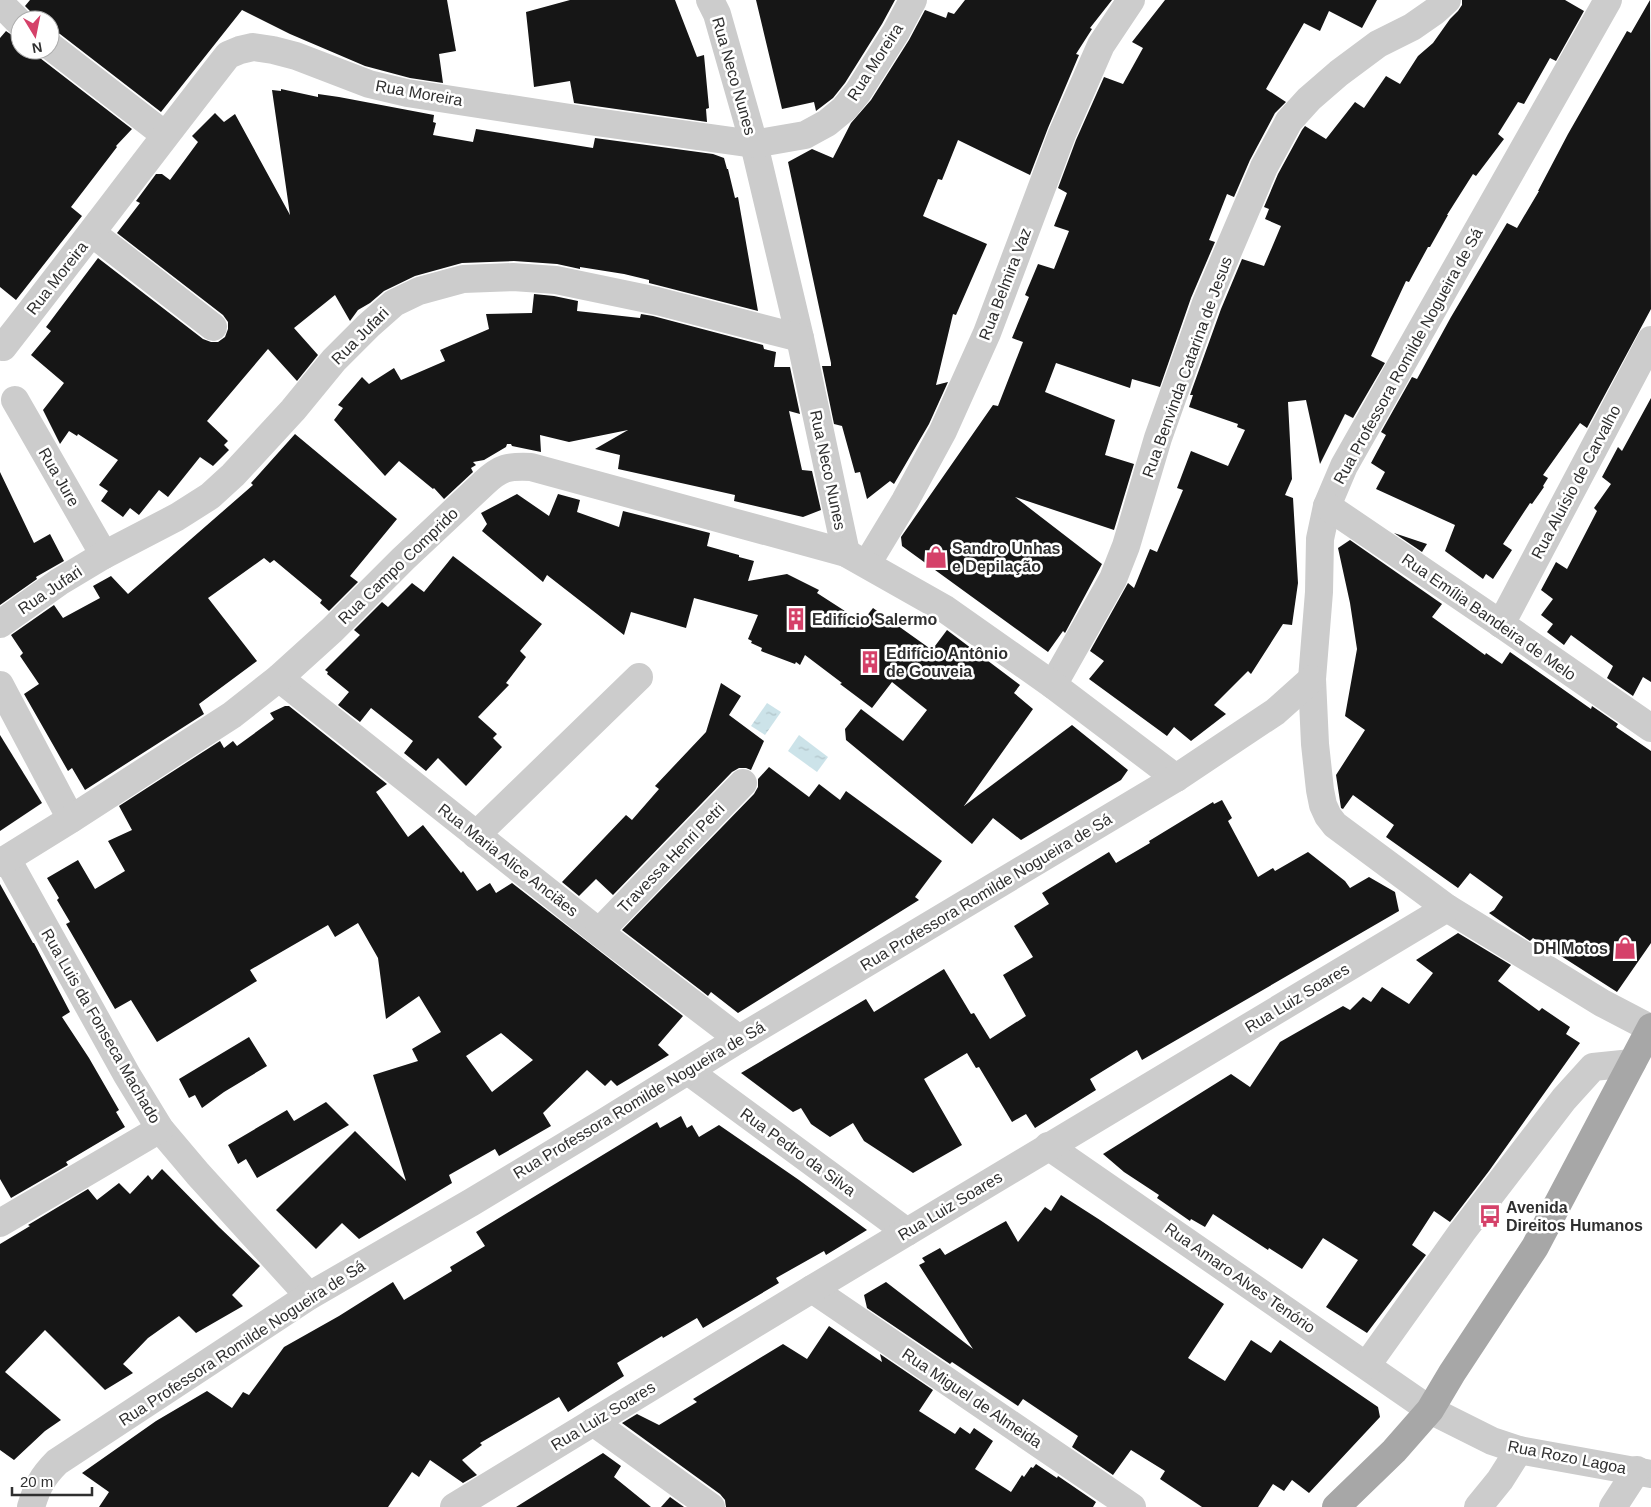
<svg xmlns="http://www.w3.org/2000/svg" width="1651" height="1507" font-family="Arial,sans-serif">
<defs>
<pattern id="water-ripples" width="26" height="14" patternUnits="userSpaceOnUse" patternTransform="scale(1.25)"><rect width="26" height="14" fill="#cce3e9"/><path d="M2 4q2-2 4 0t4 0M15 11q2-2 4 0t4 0" fill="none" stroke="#b0c3c8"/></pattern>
</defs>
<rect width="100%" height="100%" fill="#fff"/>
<g fill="url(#water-ripples)">
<polygon points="767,703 781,712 765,735 751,726"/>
<polygon points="799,735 828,757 817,772 788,751"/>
</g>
<g fill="#161616" fill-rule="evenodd">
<polygon points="30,0 447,0 456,51 439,54 443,83 410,78 365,66 290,34 242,10 161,112 60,34 50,31 50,20 35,20 31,12 25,6"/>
<polygon points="570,0 675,0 697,57 704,55 709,108 706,109 707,122 574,103 570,81 534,87 526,12"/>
<polygon points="756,0 895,0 882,24 845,83 833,98 816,111 814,102 782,109"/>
<polygon points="965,0 1112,0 1090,28 1092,29 1076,54 1079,55 1048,128 1030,175 958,140 942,180 938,179 923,216 987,244 956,315 953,314 936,385 948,382 929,424 894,484 890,481 867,499 860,472 855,473 842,426 834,424 822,366 831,366 831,363 788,162 812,149 833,158 851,123 871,100 909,40 925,10 946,18 948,12 954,14"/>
<polygon points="1165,0 1377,0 1362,28 1329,11 1320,31 1304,23 1266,89 1286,102 1275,113 1250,160 1234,197 1227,194 1209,240 1215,242 1191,298 1160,387 1132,379 1130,388 1056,363 1045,392 1115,420 1105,455 1134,464 1114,530 1015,497 1102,564 1065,633 1063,631 1048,652 902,546 901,537 993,405 998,406 1023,342 1012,338 1029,297 1025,295 1038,264 1054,269 1069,231 1054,226 1067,193 1058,188 1076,140 1104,77 1123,84 1143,48 1132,42"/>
<polygon points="1462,0 1565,0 1584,11 1556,61 1550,58 1524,104 1518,102 1498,134 1504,139 1476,176 1473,174 1447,215 1448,215 1430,247 1428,247 1409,282 1406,281 1371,356 1385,363 1353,418 1345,414 1320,464 1306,400 1288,402 1292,479 1285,495 1293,498 1298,583 1292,625 1283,624 1251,674 1248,671 1214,705 1226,714 1191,741 1174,727 1167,736 1089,679 1104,661 1090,651 1128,583 1134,588 1150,549 1157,552 1183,490 1177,488 1191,451 1228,466 1245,430 1237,427 1238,424 1189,407 1193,395 1190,395 1221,309 1242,259 1264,266 1281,226 1265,219 1269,209 1264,207 1278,174 1302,130 1305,126 1326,139 1355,102 1364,108 1386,76 1400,84 1418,56 1433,43 1450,19 1458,11 1462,5"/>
<polygon points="1650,0 1651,309 1587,428 1580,423 1543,475 1548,478 1543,486 1544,487 1532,504 1530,503 1503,544 1512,550 1493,579 1486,574 1483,579 1445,551 1455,525 1376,489 1385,472 1371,463 1386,435 1381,432 1412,377 1417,379 1451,317 1507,223 1517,228 1539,191 1538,191 1568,134 1627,31 1631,33"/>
<polygon points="6,31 16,38 20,38 20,50 35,50 40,58 132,129 116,146 117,147 71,207 82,216 16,300 0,287 0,38"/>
<polygon points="281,89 318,97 318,94 339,97 434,115 433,122 436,123 433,135 473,142 476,129 593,148 595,138 713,154 724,158 727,169 728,169 735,198 738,197 758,311 649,283 649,280 624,274 580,267 580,269 557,264 514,261 462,263 415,276 384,291 370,303 358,310 350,321 335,295 294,328 318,355 297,381 268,349 207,421 228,441 224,445 229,450 213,466 200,457 168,497 159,490 139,515 130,508 123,517 101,501 108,491 99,485 118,460 78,434 77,436 69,431 60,444 43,410 64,383 31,355 51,331 46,327 98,258 203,339 211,342 218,342 225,337 228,329 228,322 223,315 117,233 140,203 136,201 156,174 162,174 170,180 198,142 192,136 215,113 224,122 235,114 290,215 272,90 281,91"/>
<polygon points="534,294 554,296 578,301 577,311 640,318 641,314 653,316 763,345 764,349 776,352 774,367 790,367 800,414 789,411 802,470 812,471 821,510 803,517 734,501 735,495 618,469 620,455 595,449 628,430 569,442 540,435 541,452 512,446 511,444 507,444 506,447 484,460 473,462 476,465 471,468 473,472 444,499 434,488 433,489 399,461 385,476 334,420 343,408 338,405 362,377 369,384 394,368 401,380 445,361 440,350 489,329 486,314 532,313"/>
<polygon points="1651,398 1651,682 1643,677 1633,696 1607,678 1613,666 1571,635 1564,645 1547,632 1553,624 1541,615 1553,599 1541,590 1556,562 1567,569 1597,511 1594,508 1611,484 1602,477 1618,447 1622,451"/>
<polygon points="295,434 397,519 350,576 358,582 329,611 320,603 322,600 274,560 270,563 264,558 208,598 257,661 199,704 204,714 85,790 72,768 68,771 24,694 39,684 20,656 23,653 11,635 54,605 63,618 100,598 93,586 111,576 128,594 253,485 251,483"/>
<polygon points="0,472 34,543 50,534 64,561 36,577 37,579 0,605"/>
<polygon points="517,494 549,516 558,494 580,500 577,512 619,527 623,511 710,533 707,546 739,555 739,557 754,561 748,581 787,574 819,590 817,593 862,622 873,608 932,650 947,630 1020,685 1014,693 1033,709 964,806 1072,725 1128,770 1121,780 1021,840 993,818 972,844 846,740 845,729 861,709 903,741 927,710 892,682 872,708 840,684 842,683 805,655 800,665 796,662 795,664 761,651 762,648 751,643 752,641 748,639 758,615 694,598 686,628 631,612 624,635 547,575 543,582 482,531 487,524 481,513"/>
<polygon points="1394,533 1427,544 1422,552"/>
<polygon points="1350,540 1442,604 1432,617 1485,655 1486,653 1502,664 1510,652 1591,709 1592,706 1618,724 1616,727 1651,751 1651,943 1617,992 1533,938 1530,941 1512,929 1489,913 1494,910 1503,897 1470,873 1458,888 1386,837 1394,825 1353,795 1343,809 1341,808 1336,775 1365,730 1345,716 1357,649 1350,603 1338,548"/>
<polygon points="453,556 542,624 520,651 526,657 506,683 509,685 478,717 497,734 493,738 502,747 466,786 438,758 426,771 404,753 413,741 371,708 360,722 338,705 349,692 327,674 328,672 325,670 360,635 354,630 382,602 388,607 412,583 424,592"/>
<polygon points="721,683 741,696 729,715 764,741 751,770 746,768 739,768 732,772 613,895 596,879 579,896 562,882 626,815 632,820 659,789 655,786 706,732"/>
<path d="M 285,706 L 289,706 L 387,784 L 376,792 L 408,837 L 423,825 L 461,873 L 463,871 L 477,891 L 490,883 L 496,893 L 512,883 L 683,1016 L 658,1045 L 669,1055 L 617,1086 L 611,1080 L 605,1086 L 587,1070 L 543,1113 L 551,1126 L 499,1156 L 495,1149 L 449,1175 L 452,1183 L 359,1239 L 342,1223 L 316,1249 L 276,1210 L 355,1131 L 406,1181 L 373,1075 L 418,1061 L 412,1049 L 441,1032 L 419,996 L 386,1019 L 378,958 L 358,923 L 335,937 L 328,925 L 250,970 L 257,981 L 157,1042 L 131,1000 L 115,1009 L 66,924 L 70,922 L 57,900 L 59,898 L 47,878 L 78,860 L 95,889 L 125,871 L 108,841 L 132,830 L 119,806 L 220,741 L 224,748 L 233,741 L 237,746 L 274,719 L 270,713 ZM 501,1033 L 533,1060 L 492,1092 L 466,1056 Z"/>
<polygon points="0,735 42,803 0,831"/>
<polygon points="769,767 809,797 819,784 840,800 846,791 942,861 915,897 919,900 738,1013 711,992 708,996 703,992 622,930 754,794 758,787 758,779"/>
<polygon points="1222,800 1232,818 1228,821 1258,877 1273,868 1275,871 1308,852 1345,881 1350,888 1369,877 1395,892 1399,911 1142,1060 1137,1050 1090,1079 1096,1090 1035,1128 1026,1114 1012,1122 979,1067 976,1068 967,1053 924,1079 962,1145 913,1173 864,1141 853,1123 830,1137 811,1124 801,1108 793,1112 741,1073 866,999 874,1012 944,969 971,1014 974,1013 990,1039 1026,1016 1003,975 1033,957 1014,926 1049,904 1042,893 1109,852 1116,863 1150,843 1149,841 1213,802 1214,804"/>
<polygon points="0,884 33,943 34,943 70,1012 62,1017 89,1058 119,1110 116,1112 125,1127 66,1162 68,1165 11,1198 0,1179"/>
<polygon points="1458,933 1511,965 1498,981 1539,1011 1542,1008 1570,1027 1566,1034 1580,1043 1489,1171 1450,1222 1434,1211 1412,1245 1426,1255 1367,1333 1326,1307 1358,1260 1323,1238 1302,1269 1269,1248 1268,1250 1213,1214 1205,1227 1191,1219 1190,1221 1157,1198 1159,1195 1124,1172 1103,1154 1231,1074 1250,1087 1280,1042 1343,1006 1350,1010 1363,997 1371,1002 1382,987 1409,1004 1433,973 1416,960"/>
<polygon points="249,1037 267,1066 224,1092 202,1108 195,1095 189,1098 179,1079"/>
<polygon points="326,1102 349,1125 257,1178 246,1159 238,1164 228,1145 287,1110 294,1121"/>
<polygon points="681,1116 687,1128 692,1125 699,1137 719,1125 799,1180 867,1230 826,1255 824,1251 776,1278 779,1283 703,1328 697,1318 663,1338 662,1336 617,1363 624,1376 568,1412 559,1397 480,1443 482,1445 462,1460 477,1475 463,1483 430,1460 419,1477 412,1472 388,1507 99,1507 109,1492 82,1473 156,1421 207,1391 232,1408 243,1392 249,1395 284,1347 339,1316 393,1282 404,1300 452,1271 450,1267 485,1246 476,1232 657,1122 660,1128"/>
<polygon points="162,1169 219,1227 260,1266 232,1295 243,1306 196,1333 179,1316 148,1338 123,1364 133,1373 105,1390 45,1330 5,1372 61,1420 45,1431 14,1460 0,1450 0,1244 30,1226 28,1225 88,1189 97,1200 119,1183 130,1194 148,1175 152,1180"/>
<polygon points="1061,1195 1100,1220 1224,1304 1188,1358 1225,1381 1251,1340 1271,1353 1280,1340 1378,1407 1380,1417 1309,1493 1292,1480 1284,1491 1273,1484 1258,1507 1202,1507 1160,1479 1165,1471 1131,1450 1113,1475 1072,1447 1078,1436 1023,1399 1018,1406 952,1362 950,1364 867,1308 864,1295 886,1282 973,1349 919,1265 925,1262 922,1258 940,1248 945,1255 1006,1221 1018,1242 1045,1207 1051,1211"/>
<polygon points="829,1326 882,1362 880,1354 933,1390 919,1411 955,1434 960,1427 970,1434 974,1428 993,1441 975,1469 1011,1492 1022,1475 1024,1477 1031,1467 1033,1468 1036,1464 1057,1478 1058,1476 1096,1502 1093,1507 726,1507 725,1500 720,1494 622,1423 637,1414 659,1425 697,1402 693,1399 783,1344 807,1359"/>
<polygon points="603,1453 621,1466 614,1477 651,1507 516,1507"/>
<polygon points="670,1497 684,1507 661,1507"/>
</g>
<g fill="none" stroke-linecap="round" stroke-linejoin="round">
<g stroke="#ccc" stroke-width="28">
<polyline points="710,0 717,14 754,144 800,338 846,553"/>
<polyline points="1608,0 1344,466 1327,506 1320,539 1319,592 1312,679 1315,744 1320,790 1323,805 1328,816 1335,825 1447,908 1602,1003 1650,1028"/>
<polyline points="0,3 20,23"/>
<polyline points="50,46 165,135"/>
<polyline points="92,233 213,327"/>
<path d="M 3,347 C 79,250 152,152 228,55 L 240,50 L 253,47 L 273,50 L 296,56 L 369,84 L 407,93 L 596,122 L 754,144 L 805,135 L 827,123 L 844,109 L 858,92 L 896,32 L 913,0"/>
<polyline points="15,400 104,555"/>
<polyline points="1327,506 1501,624 1651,728"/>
<polyline points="867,564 905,501 943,431 987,333 1062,134 1101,45 1131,0"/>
<polyline points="0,624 59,582 104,555 177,517 210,496 233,475 293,410 334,360 368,326 394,303 419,291 463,279 513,277 556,280 657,301 800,338"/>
<polyline points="1501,624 1651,340"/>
<polyline points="279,678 599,932 739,1039"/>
<polyline points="0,685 71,819"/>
<polyline points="1053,685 1113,579 1126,546 1158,438 1206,303 1264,167 1289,121 1309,99 1339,73 1378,44 1412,27 1435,11 1447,0"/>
<polyline points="476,835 639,677"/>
<polyline points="7,859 127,1075 160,1129 198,1174 309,1296"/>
<path d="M 0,863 L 71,819 L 232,715 L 279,678 L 332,630 L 403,559 L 484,483 C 501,467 508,466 531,467 L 846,553 L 945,609 L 1053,685 L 1176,778"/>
<polyline points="599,932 743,783"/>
<polyline points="688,1071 907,1232"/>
<polyline points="1048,1146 1430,1410 1492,1441 1519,1450 1651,1474"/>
<polyline points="0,1223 160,1129"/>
<polyline points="812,1289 1132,1507"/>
<polyline points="1367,1365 1462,1232 1564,1099 1593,1067 1632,1063"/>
<polyline points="593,1422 711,1507"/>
<path d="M 31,1507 C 37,1487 42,1477 57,1462 L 309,1296 L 472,1202 L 603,1123 L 739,1039 L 1176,778 L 1275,712 L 1312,679"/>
<polyline points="454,1507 812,1289 1447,908"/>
<polyline points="1478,1507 1500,1480 1519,1450"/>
<polyline points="1613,1507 1637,1470"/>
</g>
<polyline stroke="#a7a7a7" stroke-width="28" points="1336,1507 1394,1451 1430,1410 1452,1373 1535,1247 1651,1027"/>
</g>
<defs>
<symbol id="shop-bare" viewBox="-9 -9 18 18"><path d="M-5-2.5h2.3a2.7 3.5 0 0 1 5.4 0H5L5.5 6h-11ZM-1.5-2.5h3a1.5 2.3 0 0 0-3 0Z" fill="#d54169" stroke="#fff" stroke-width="2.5" paint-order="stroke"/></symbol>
<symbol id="building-bare" viewBox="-9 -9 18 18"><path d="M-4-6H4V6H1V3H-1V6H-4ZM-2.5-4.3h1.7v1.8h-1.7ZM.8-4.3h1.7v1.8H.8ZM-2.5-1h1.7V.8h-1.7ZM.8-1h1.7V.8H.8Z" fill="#d54169" stroke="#fff" stroke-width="2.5" paint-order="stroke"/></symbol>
<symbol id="bus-bare" viewBox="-9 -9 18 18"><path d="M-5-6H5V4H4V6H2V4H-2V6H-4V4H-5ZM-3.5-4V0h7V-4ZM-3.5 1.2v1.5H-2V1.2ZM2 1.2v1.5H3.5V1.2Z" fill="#d54169" stroke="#fff" stroke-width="2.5" paint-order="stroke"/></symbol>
</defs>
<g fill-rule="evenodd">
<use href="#shop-bare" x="920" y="541" width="32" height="32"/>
<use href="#building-bare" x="780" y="603" width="32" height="32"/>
<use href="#building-bare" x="854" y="646" width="32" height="32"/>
<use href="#shop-bare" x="1609" y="932" width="32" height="32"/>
<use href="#bus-bare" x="1474" y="1200" width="32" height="32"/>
</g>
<g text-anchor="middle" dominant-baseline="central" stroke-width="5" stroke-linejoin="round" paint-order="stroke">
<g font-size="16" fill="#2f2f2f" stroke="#fff">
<text transform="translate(875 62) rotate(-57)">Rua Moreira</text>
<text transform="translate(734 76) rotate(74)">Rua Neco Nunes</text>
<text transform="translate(419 93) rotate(10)">Rua Moreira</text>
<text transform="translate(57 278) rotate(-52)">Rua Moreira</text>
<text transform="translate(1005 284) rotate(-69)">Rua Belmira Vaz</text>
<text transform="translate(360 336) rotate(-45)">Rua Jufari</text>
<text transform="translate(1408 356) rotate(-61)">Rua Professora Romilde Nogueira de Sá</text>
<text transform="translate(1187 367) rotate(-70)">Rua Benvinda Catarina de Jesus</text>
<text transform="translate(828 470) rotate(78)">Rua Neco Nunes</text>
<text transform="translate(59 477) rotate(60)">Rua Jure</text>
<text transform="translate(1576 482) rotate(-62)">Rua Aluísio de Carvalho</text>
<text transform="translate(398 566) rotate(-44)">Rua Campo Comprido</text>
<text transform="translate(50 590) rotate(-34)">Rua Jufari</text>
<text transform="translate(1489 617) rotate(35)">Rua Emília Bandeira de Melo</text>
<text transform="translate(671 858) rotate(-46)">Travessa Henri Petri</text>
<text transform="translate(508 860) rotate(38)">Rua Maria Alice Anciães</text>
<text transform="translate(986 892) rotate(-31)">Rua Professora Romilde Nogueira de Sá</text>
<text transform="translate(1297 998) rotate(-31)">Rua Luiz Soares</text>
<text transform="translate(101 1026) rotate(60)">Rua Luis da Fonseca Machado</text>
<text transform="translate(639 1100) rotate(-31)">Rua Professora Romilde Nogueira de Sá</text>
<text transform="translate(798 1152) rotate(36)">Rua Pedro da Silva</text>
<text transform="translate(950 1206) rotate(-31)">Rua Luiz Soares</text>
<text transform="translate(1240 1278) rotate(35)">Rua Amaro Alves Tenório</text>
<text transform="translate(242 1343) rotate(-33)">Rua Professora Romilde Nogueira de Sá</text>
<text transform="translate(972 1398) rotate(34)">Rua Miguel de Almeida</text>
<text transform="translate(603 1416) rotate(-31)">Rua Luiz Soares</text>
<text transform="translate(1567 1457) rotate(11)">Rua Rozo Lagoa</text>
</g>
<g font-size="16" font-weight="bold" fill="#2f2f2f" stroke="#fff" text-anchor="start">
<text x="952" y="548">Sandro Unhas<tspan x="952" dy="18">e Depilação</tspan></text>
<text x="812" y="619">Edifício Salermo</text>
<text x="886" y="653">Edifício Antônio<tspan x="886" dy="18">de Gouveia</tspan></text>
<text x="1608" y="948" text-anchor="end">DH Motos</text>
<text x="1506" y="1207">Avenida<tspan x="1506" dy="18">Direitos Humanos</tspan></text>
</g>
</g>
<g transform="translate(35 35) rotate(170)"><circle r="24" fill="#ffffff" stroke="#acacac"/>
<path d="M0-4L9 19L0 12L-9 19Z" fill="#d54169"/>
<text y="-8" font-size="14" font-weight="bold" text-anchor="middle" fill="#2f2f2f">N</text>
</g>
<path d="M12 1487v8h80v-8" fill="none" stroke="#2f2f2f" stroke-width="2.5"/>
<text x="20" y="1487" font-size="15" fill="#2f2f2f" stroke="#ffffff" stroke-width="4" paint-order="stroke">20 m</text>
</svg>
